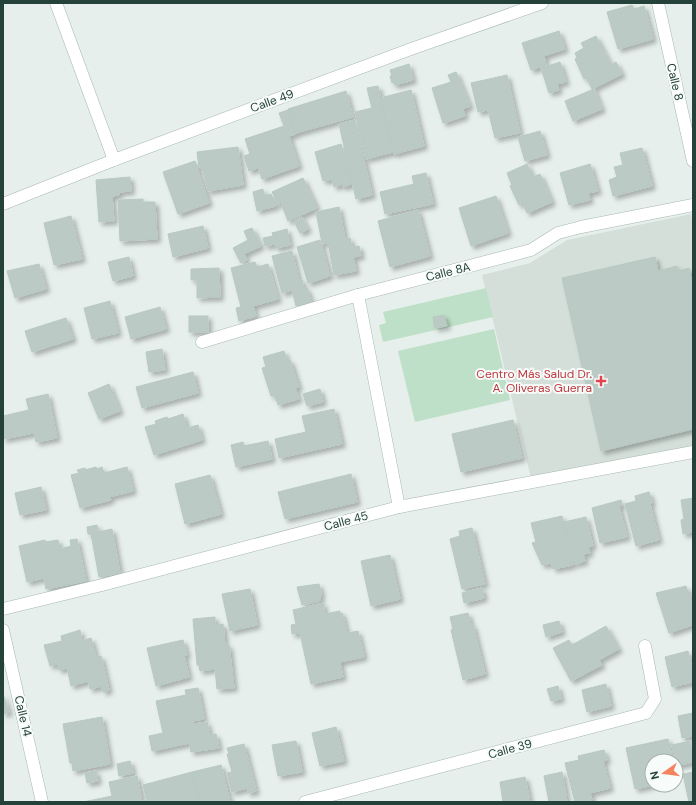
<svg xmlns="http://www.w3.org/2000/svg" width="696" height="805" font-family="'DM Sans',sans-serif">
<defs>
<filter id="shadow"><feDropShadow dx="3.5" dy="3.5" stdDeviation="2" flood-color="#0004"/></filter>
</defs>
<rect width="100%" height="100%" fill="#e6efeb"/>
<polygon fill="#d4dfda" points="691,214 693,225 693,446 531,478 482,275 530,263 567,240"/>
<g fill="#bfe0c8">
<polygon points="486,288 493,317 383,342 379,325 386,323 383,312"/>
<polygon points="494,329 510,400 415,422 398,351"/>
</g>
<g fill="#bbcac4" stroke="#b8c9c2" filter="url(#shadow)">
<polygon points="632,5 634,9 644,6 653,39 618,49 607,12"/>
<polygon points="559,31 565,49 544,56 546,65 531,70 522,43"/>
<polygon points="596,36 611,65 616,62 622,74 592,89 586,77 584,79 575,59 577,58 575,53 584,48 581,43"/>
<polygon points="560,62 566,82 557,84 559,90 549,93 541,68"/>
<polygon points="409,64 413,80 395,85 394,82 392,83 390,76 392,76 390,70"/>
<polygon points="456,72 470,106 463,109 465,116 443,123 432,88 451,82 448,75"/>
<polygon points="507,75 520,133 495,138 488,110 478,112 471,83"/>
<polygon points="378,86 393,152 366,159 355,112 372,108 367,88"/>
<polygon points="594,89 602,109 573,121 565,101"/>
<polygon points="411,90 424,146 394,154 380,98"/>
<polygon points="346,91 353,117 296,133 288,109"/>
<polygon points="288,110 296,134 289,136 299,166 262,179 258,168 249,171 244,156 250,154 245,139 284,126 279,113"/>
<polygon points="355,120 372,195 356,199 339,124"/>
<polygon points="540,131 547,155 525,161 518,137"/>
<polygon points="341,144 352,184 343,187 342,184 334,187 332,179 323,181 315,152"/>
<polygon points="238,147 243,185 208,191 202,167 199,167 197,152"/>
<polygon points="642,148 652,186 613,196 609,180 617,177 614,167 623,165 620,153"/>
<polygon points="195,161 209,203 178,214 163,172"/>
<polygon points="527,164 533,177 540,174 552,202 527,213 523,203 519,205 510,186 512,185 507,173"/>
<polygon points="590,164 598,191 588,193 590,200 569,205 560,173"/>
<polygon points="426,173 433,204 385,214 380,192 414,184 412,176"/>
<polygon points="130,177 131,191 119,192 119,195 112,196 114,221 99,222 96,180"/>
<polygon points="303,178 317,208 288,221 281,203 278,205 272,192"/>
<polygon points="263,189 264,196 271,194 276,206 257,211 253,192"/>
<polygon points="496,196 508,233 471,246 459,208"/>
<polygon points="143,199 143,202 155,202 157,239 120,241 118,200"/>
<polygon points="339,207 345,239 350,238 352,247 359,246 361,256 353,257 356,271 334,275 328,242 322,243 316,212"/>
<polygon points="418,210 430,256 390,267 378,221"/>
<polygon points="71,216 82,259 54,265 44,223"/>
<polygon points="302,217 308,229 300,233 294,221"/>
<polygon points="203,226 208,248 173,257 168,234"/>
<polygon points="252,228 261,246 244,254 247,260 241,263 233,248 248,240 244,231"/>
<polygon points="287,229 290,245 276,248 275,244 265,246 263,238 273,236 272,233"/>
<polygon points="320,240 330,276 308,283 297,247"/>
<polygon points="292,251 299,281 302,280 304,289 307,288 311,302 296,306 292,290 282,293 272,256"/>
<polygon points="129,257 133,276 113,281 108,262"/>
<polygon points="655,257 658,271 677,266 678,271 689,268 693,288 693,429 601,451 562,278"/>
<polygon points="255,262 257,267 268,264 278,299 253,306 256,316 239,321 236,308 241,307 231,268"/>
<polygon points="39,264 46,289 15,298 7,271"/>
<polygon points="219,268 220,297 197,298 197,280 191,280 191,269"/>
<polygon points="110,301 118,333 92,339 84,308"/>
<polygon points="160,307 166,329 131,339 125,317"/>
<polygon points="444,315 447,326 435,328 433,317"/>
<rect x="189" y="316" width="19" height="16"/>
<polygon points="66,318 73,339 32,352 25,331"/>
<polygon points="162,349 165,370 149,372 146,352"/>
<polygon points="284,351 287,361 290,360 299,387 295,388 299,399 278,405 275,395 271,396 262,368 266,367 263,357"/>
<polygon points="193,372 198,393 142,408 136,387"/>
<polygon points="109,384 120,411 99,419 88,393"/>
<polygon points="320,389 323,402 307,406 303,394"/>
<polygon points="48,394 57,438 36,442 34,433 3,439 3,416 29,410 26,399"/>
<polygon points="334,409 342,444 279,458 275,439 306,432 302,416"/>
<polygon points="183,414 187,428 198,425 202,440 154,455 145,427 156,424 155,421 167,417 168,419"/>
<polygon points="513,420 522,458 461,472 452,434"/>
<polygon points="268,441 272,459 236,467 231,445 243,442 244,446"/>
<polygon points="96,467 97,469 102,467 104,473 127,467 133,491 109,497 111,500 80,508 71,475 79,473 77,470 85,468 85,470"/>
<polygon points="351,474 357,502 285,519 278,492"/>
<polygon points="210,475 221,514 185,524 175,484"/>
<polygon points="41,487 46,510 20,515 15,493"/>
<polygon points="649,492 652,503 650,504 659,540 636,546 625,504 636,501 635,496"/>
<polygon points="693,498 693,532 683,534 681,520 684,519 681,500"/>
<polygon points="621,500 622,505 619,506 627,537 600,543 592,508"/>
<polygon points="562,516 573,565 553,569 552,563 542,565 532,543 536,542 531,523"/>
<polygon points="586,517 593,546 588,547 590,553 583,554 585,561 575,564 564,522"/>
<polygon points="97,525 98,532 112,529 120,573 99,577 91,534 88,534 87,527"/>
<polygon points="472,528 485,584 462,589 450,539 460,536 459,531"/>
<polygon points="77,539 86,581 46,589 44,578 27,582 19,546 45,540 45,542 58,540 60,549 71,546 70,540"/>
<polygon points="390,555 400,599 371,606 361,561"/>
<polygon points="319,584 321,593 320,601 302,605 297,587"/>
<polygon points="686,586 693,608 693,625 669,633 656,593"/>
<polygon points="482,588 484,598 464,603 462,593"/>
<polygon points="250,589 257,625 230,631 222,594"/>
<polygon points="323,603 325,614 340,611 340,614 342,613 347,633 358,631 364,657 340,662 343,677 311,684 300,633 292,634 291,625 296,624 293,610"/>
<polygon points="468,613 471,625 473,625 485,674 463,680 451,630 453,629 450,617"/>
<polygon points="215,617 215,625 223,624 225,646 229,645 234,688 217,689 215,669 200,671 199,665 197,665 193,619"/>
<polygon points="559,621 562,632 546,637 543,625"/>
<polygon points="606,626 619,649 599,660 602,665 571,681 553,648 569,640 572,645"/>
<polygon points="80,630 82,641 91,638 96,657 101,656 109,690 103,692 102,686 90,689 88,681 71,686 67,668 59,670 57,664 50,666 44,645 62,641 61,636"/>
<polygon points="183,640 187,655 184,655 189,677 156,686 147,648"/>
<polygon points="688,651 693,672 693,682 672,687 665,657"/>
<polygon points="606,684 611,706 587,712 582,690"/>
<polygon points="558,686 561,699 551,701 547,689"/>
<polygon points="198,688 204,719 193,721 194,724 207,722 210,735 216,734 219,748 191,752 189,743 152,751 149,736 163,733 156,701 186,695 185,690"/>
<polygon points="3,694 9,712 3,714"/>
<polygon points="693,713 693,736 682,738 678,716"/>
<polygon points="102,717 110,764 73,771 72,763 70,763 63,724"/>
<polygon points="336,727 344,761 320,766 312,733"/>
<polygon points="668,739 673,761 652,761 652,785 653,785 635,789 626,748"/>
<polygon points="296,741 302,772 278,776 272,745"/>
<polygon points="690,741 693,762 676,766 672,745"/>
<polygon points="244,744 256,791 248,793 247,788 232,792 227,773 232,772 227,754 229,754 227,748"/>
<polygon points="604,750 607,760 603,761 610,788 590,793 592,800 584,802 575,802 565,763 579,760 578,756"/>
<polygon points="130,761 133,773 119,776 117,764"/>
<polygon points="221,765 230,802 200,802 192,772"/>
<polygon points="96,771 98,781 87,783 85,773"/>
<polygon points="192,772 200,802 147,802 143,785"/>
<polygon points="562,772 567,802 549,802 544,776"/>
<polygon points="693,772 693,802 689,802 683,774"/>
<polygon points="137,776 142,802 83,802 112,796 109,782"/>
<polygon points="525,777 530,802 503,802 500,782"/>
</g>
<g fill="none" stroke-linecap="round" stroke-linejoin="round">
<defs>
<g id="minor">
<polyline points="56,3 114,160"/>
<polyline points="658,3 693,161"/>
<polyline points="3,204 114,160 411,49 542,3"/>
<polyline points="358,295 399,507"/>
<polyline points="202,342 358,295 531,250 558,233 581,227 693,205"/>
<polyline points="3,609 102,585 399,507 693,452"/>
<polyline points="3,630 42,802"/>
<polyline points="305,802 646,713 655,699 645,646"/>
</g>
</defs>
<use href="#minor" stroke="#a8b8b2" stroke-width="13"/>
<use href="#minor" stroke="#fff" stroke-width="12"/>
</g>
<path fill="#e0444e" stroke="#f7fbf9" stroke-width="1.5" d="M599 375h4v4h4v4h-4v4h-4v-4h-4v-4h4z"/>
<g text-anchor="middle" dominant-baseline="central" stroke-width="4" stroke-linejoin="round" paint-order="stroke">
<g font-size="12" fill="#24423a" stroke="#f7fbf9">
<text transform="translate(675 82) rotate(77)">Calle 8</text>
<text transform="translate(272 101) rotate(-20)">Calle 49</text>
<text transform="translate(448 272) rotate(-14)">Calle 8A</text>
<text transform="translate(346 521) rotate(-15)">Calle 45</text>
<text transform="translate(23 716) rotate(77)">Calle 14</text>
<text transform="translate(510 749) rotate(-15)">Calle 39</text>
</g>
<g font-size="12" fill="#be3a42" stroke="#f7fbf9" text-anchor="end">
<text x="592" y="374">Centro Más Salud Dr.<tspan x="592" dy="14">A. Oliveras Guerra</tspan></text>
</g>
</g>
<rect width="696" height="805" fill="none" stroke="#24423a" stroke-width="8"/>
<g transform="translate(664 773) rotate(256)"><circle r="19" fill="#f7fbf9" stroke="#a3b1ad"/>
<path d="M0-3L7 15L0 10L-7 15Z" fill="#f4845f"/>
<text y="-6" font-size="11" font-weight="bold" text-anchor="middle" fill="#24423a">N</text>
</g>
</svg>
